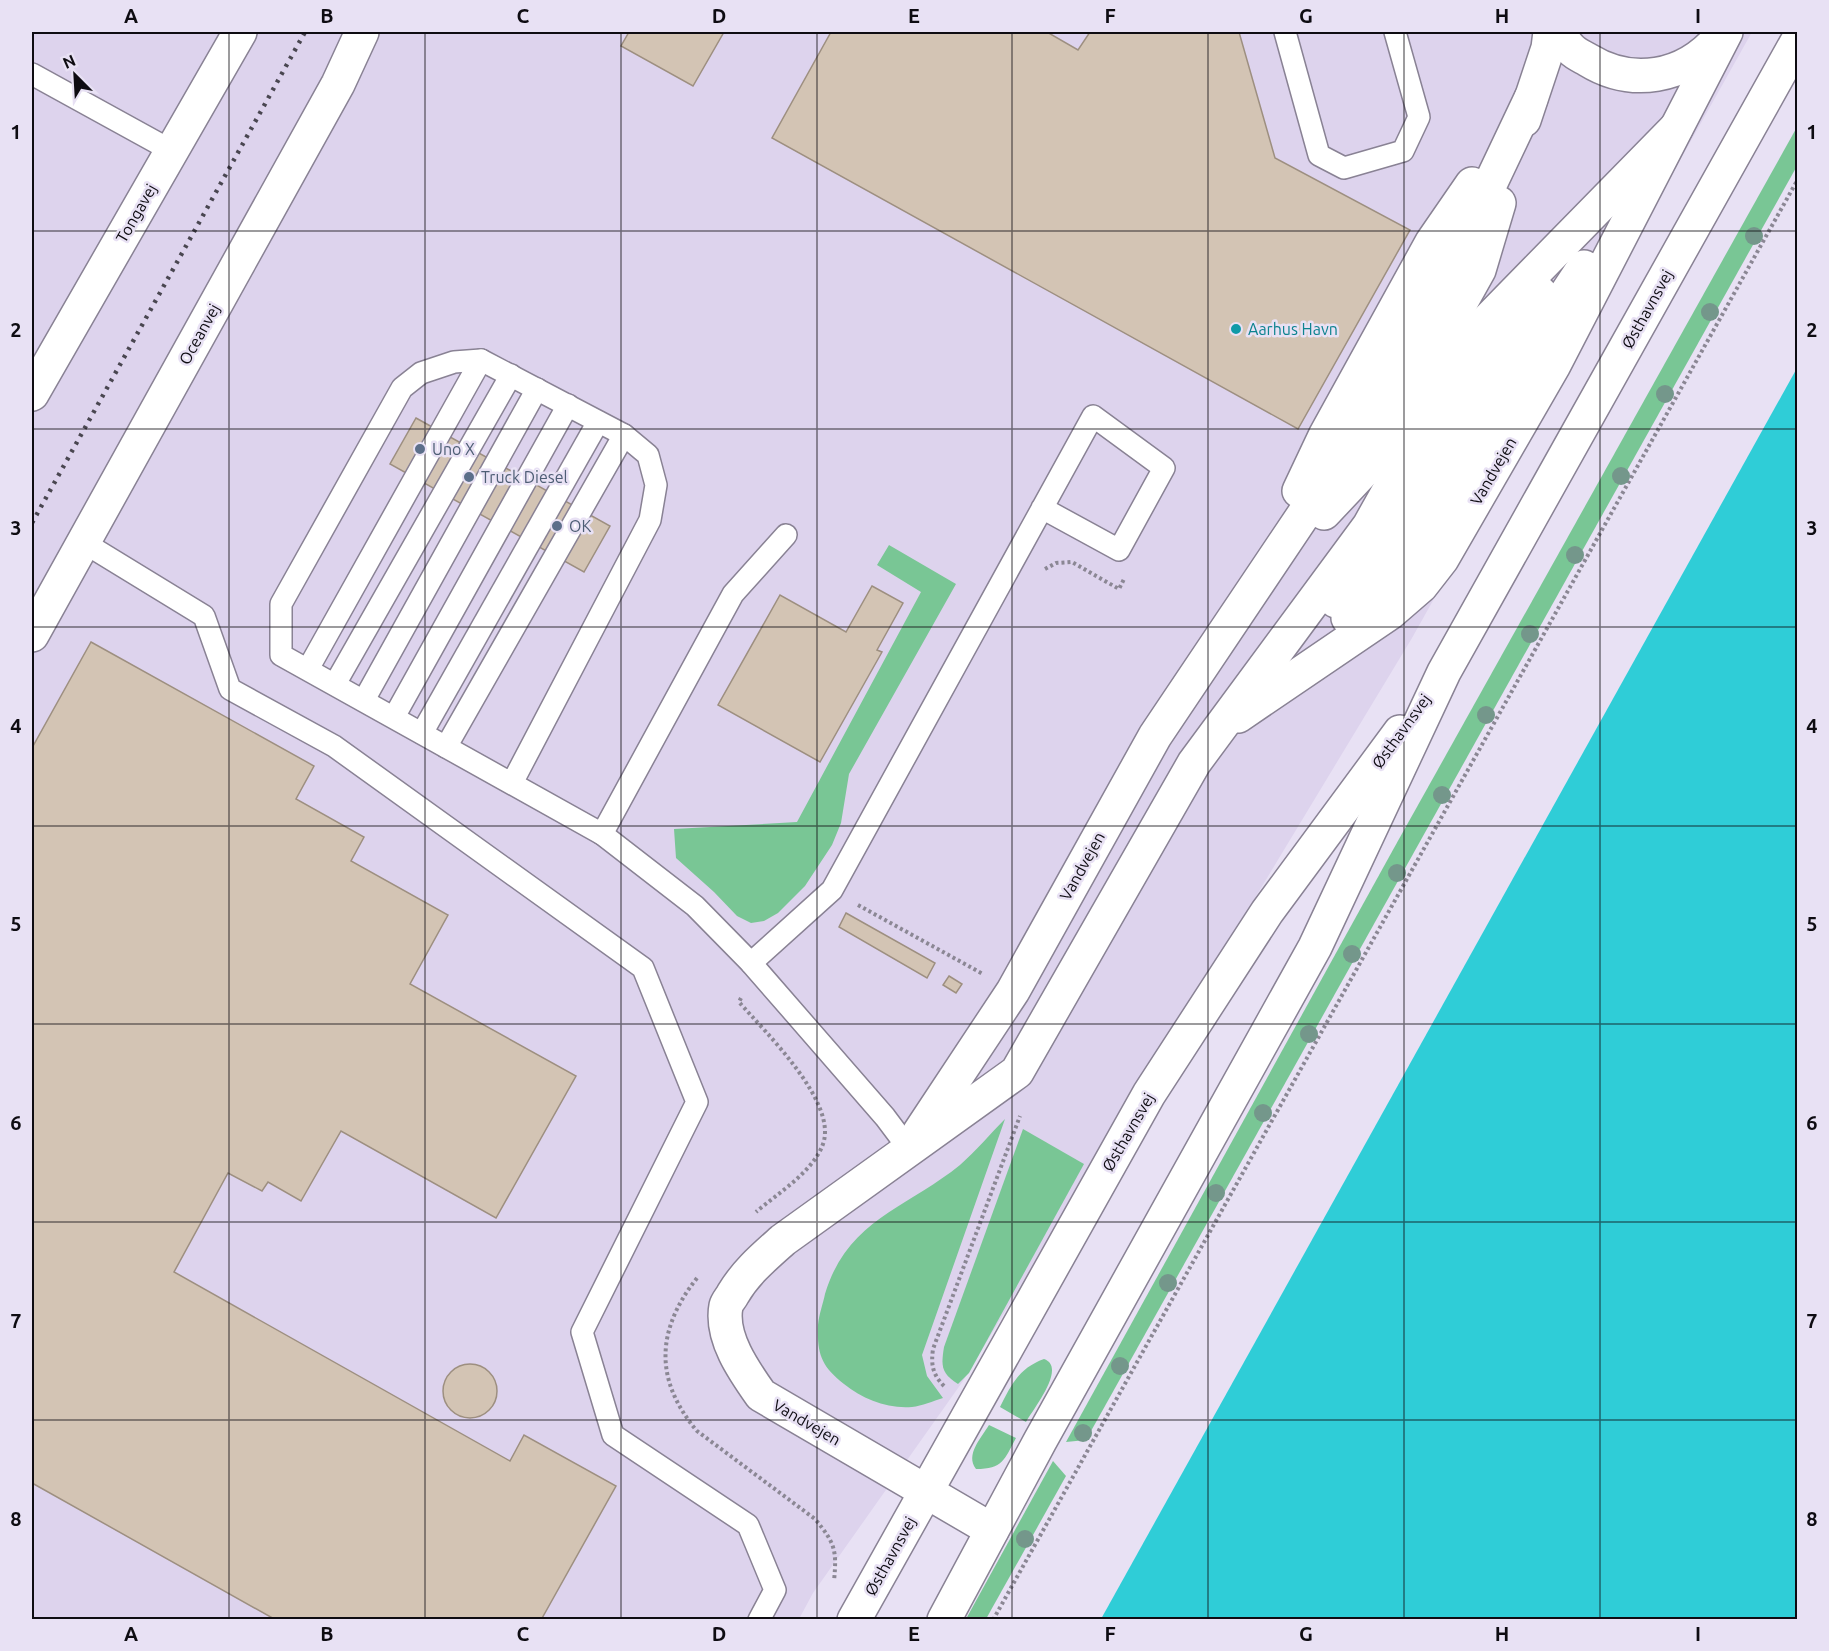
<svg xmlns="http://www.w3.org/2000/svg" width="1829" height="1651" font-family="Ubuntu,sans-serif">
<rect width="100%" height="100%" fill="#e8e1f4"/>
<polygon fill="#ddd3ed" points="32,32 1752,32 1412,638 963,1381 813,1593 799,1619 32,1620"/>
<g fill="#79c695">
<polygon points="1797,127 1797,166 1086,1440 1066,1442 1394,848"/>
<polygon points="889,545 956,584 849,774 841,823 832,845 805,886 778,913 764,921 751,923 737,916 714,892 676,858 674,829 797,822 921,592 877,565"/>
<path d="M 1005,1119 L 922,1355 L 927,1376 L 943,1398 C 933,1401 922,1406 912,1407 C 887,1409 863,1399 844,1384 C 821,1366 817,1354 818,1325 C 819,1314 823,1304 825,1294 C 847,1220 907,1208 960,1165 C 976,1151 990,1134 1005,1119 Z"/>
<path d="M 1023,1129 L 1084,1164 L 969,1373 L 958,1384 C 941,1373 941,1366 944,1347 Z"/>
<path d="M 1044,1359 C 1067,1367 1034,1408 1026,1422 L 1000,1407 C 1011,1385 1019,1368 1044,1359 Z"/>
<path d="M 989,1425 L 1016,1438 C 1004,1460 1003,1469 976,1469 C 965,1455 981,1438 989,1425 Z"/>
<polygon points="1053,1461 1066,1476 986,1619 966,1619"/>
</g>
<polygon fill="#2fcdd7" points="1797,368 1797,1619 1101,1619"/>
<g fill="#d3c4b4" stroke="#9d8f80" stroke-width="1.5">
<polygon points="629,32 724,32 693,86 621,46"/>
<polygon points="831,32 1047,32 1078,50 1090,32 1239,32 1275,158 1410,230 1298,429 772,138"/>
<polygon points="416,418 610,526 584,572 390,464"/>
<polygon points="872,586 903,603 877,650 882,652 820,762 718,705 780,595 846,632"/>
<polygon points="91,642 314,766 296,799 364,837 351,861 448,915 410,984 576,1076 496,1218 341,1131 301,1201 268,1182 262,1191 228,1173 174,1272 510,1461 524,1435 616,1486 541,1620 276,1620 32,1483 32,748"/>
<polygon points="846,913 935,963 927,978 839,927"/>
<polygon points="949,976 962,984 956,993 943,985"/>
<circle cx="470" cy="1391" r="27"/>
</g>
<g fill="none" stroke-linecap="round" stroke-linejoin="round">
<defs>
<g id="service">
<polyline points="1285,32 1319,155 1344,168 1403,151 1419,117 1395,32"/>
<polyline points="32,74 172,151"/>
<polyline points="83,542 204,616 230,689 334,746 643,968 697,1102 582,1332 613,1435 748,1525 775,1590 759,1620"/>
<polyline points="308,669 481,360"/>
<polyline points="335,684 511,375"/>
<polyline points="364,700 537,389"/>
<polyline points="394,717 568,405"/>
<polyline points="422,733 598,422"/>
<polyline points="446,747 624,435"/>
<polyline points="512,783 650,520 656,485 648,455 624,435 481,360 454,362 421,373 402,388 281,604 281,655 602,834 695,906 751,963 885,1117 909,1149"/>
<polyline points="602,834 733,594 786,535"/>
<polyline points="751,963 832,890 1093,416 1164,468 1119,550 1042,508"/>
</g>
<g id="minor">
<path d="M 1557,32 C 1562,37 1566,45 1572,50 C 1576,54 1583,57 1588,60 C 1632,87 1684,78 1718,39"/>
<polyline points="1524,120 1548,48 1550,32"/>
<polyline points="32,394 240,32"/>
<polyline points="1299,491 1325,436 1432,242 1472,184"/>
<polyline points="1324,513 1372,462 1479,270 1499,203"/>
<polyline points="1336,601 1383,550 1396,533 1504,337 1540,293"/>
<polyline points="1348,618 1382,589 1419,546 1528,351 1584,267"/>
<polyline points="32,635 338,84 362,32"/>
<polyline points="1238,716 1391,612 1421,586 1442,559 1554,365 1726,32"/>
<polyline points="919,1133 1013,991 1155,736 1347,450 1457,254 1531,98"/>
<path d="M 992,1530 L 761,1395 C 744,1371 720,1337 726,1306 C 727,1302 731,1298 733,1294 C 746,1272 764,1257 783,1240 L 1017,1072 L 1194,763 L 1369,526 L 1480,328 L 1676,128"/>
</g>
<g id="tertiary">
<polyline points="854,1620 1149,1094 1267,912 1400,732"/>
<polyline points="944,1620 1040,1441 1315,947 1444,672 1798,40"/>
</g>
</defs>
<use href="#service" stroke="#898294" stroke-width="24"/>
<use href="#minor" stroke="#898294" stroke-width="36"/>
<use href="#tertiary" stroke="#898294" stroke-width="36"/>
<g stroke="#8b8794" stroke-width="4" stroke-dasharray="3 3" stroke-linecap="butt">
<polyline points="1045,569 1056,563 1072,562 1119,589 1124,579"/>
<polyline points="858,905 983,974"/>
<path d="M 741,998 L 739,1002 C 765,1032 838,1102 823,1144 C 813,1172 778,1193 756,1212"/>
<path d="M 697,1278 C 656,1330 654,1380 697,1431 L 815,1519 C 835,1543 837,1550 834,1581"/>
<path d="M 944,1386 C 932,1374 931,1364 933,1349 L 1020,1116"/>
<polyline points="993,1620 1798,179"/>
</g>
<use href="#service" stroke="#fff" stroke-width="21"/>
<use href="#minor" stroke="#fff" stroke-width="33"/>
<use href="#tertiary" stroke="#fff" stroke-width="33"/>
<polyline stroke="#494650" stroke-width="4.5" stroke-dasharray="3 6" stroke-linecap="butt" points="32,523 305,32"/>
</g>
<g fill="#74978b">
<circle cx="1754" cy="236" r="9"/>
<circle cx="1710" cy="312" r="9"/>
<circle cx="1665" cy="394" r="9"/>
<circle cx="1621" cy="476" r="9"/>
<circle cx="1575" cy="555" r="9"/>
<circle cx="1530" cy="634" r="9"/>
<circle cx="1486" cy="715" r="9"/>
<circle cx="1442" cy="795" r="9"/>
<circle cx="1397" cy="873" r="9"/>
<circle cx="1352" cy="954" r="9"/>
<circle cx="1309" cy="1034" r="9"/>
<circle cx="1263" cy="1113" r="9"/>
<circle cx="1216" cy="1193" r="9"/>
<circle cx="1168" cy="1283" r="9"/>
<circle cx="1120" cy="1366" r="9"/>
<circle cx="1083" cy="1433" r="9"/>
<circle cx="1025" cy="1539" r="9"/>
</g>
<path fill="none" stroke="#0e0c12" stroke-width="1.5" stroke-opacity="0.55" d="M 229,32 L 229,1620M 425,32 L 425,1620M 621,32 L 621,1620M 817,32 L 817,1620M 1012,32 L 1012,1620M 1208,32 L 1208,1620M 1404,32 L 1404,1620M 1600,32 L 1600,1620M 32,231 L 1798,231M 32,429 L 1798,429M 32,627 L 1798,627M 32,826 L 1798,826M 32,1024 L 1798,1024M 32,1222 L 1798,1222M 32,1420 L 1798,1420"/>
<circle fill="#0f9aa8" stroke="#e8e1f4" stroke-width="2" cx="1236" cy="329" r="6"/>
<g fill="#5c6f8a" stroke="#e8e1f4" stroke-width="2">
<circle cx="420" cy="449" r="6"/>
<circle cx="469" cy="477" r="6"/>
<circle cx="557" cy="526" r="6"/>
</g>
<g text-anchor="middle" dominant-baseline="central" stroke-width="5" stroke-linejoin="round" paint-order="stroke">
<g font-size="16" fill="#0e0c12" stroke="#e8e1f4">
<text transform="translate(136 213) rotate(-60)">Tongavej</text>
<text transform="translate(1647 309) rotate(-61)">Østhavnsvej</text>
<text transform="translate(199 334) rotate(-61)">Oceanvej</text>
<text transform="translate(1493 471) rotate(-60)">Vandvejen</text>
<text transform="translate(1401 731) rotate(-54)">Østhavnsvej</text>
<text transform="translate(1082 866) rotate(-61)">Vandvejen</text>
<text transform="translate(1128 1132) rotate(-60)">Østhavnsvej</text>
<text transform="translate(807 1422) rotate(30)">Vandvejen</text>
<text transform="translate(890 1556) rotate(-61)">Østhavnsvej</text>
</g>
<g font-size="16" fill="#0d838f" stroke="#e8e1f4" text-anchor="start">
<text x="1248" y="329">Aarhus Havn</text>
</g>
<g font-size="16" fill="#4e5e75" stroke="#e8e1f4" text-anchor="start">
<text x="432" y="449">Uno X</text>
<text x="481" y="477">Truck Diesel</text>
<text x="569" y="526">OK</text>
</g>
</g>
<rect width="1829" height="1651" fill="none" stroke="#e8e1f4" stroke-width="66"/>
<g transform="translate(75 75) rotate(336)" stroke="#e8e1f4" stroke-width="4.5" paint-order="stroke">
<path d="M0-4.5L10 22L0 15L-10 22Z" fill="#0e0c12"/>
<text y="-9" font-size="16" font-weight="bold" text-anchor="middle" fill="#0e0c12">N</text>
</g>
<rect x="33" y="33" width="1763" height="1585" fill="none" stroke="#0e0c12" stroke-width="2"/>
<g font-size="20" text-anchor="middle" font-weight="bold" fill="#0e0c12">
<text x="131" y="23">A</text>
<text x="327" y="23">B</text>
<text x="523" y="23">C</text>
<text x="719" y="23">D</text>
<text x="914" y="23">E</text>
<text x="1110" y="23">F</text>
<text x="1306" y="23">G</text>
<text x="1502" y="23">H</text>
<text x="1698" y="23">I</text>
<text x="16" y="139">1</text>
<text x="1812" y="139">1</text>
<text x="16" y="337">2</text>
<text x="1812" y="337">2</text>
<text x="16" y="535">3</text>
<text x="1812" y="535">3</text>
<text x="16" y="733">4</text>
<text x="1812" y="733">4</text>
<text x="16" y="931">5</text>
<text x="1812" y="931">5</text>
<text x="16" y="1130">6</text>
<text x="1812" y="1130">6</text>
<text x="16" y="1328">7</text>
<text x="1812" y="1328">7</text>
<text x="16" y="1526">8</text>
<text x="1812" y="1526">8</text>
<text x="131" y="1641">A</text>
<text x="327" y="1641">B</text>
<text x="523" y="1641">C</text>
<text x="719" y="1641">D</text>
<text x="914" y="1641">E</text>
<text x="1110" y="1641">F</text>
<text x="1306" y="1641">G</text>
<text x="1502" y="1641">H</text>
<text x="1698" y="1641">I</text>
</g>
</svg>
